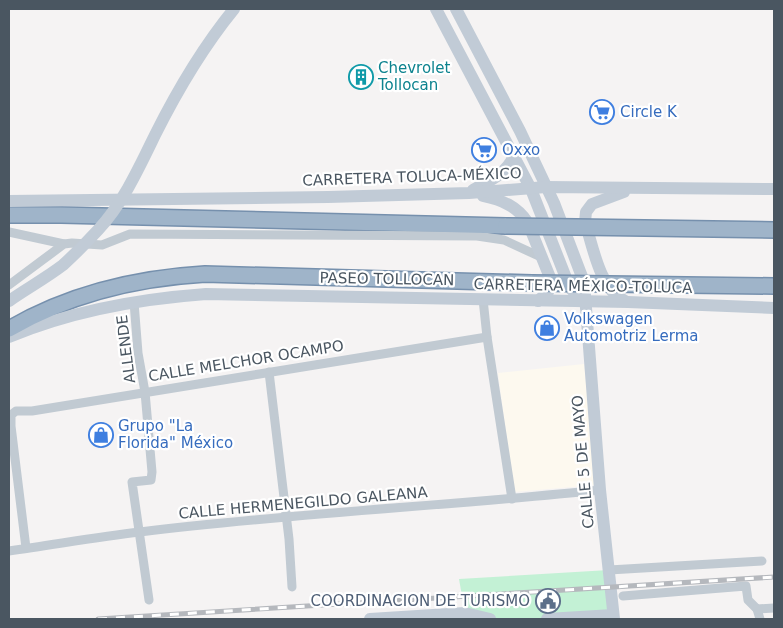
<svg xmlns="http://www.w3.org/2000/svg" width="783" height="628" font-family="'DejaVu Sans',sans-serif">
<rect width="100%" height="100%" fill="#f5f3f3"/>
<polygon fill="#fdf9ef" points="584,364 596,485 514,492 498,373"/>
<polygon fill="#c3f1d5" points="609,570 613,615 547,619 490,619 465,613 459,579"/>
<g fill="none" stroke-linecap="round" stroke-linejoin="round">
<defs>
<g id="trunk">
<polyline points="9,215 61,215 506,226"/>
<path d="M 9,329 C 69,294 136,278 205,274 L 532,283"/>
</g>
</defs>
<use href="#trunk" stroke="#7690ad" stroke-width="18"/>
<g stroke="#c1cad2" stroke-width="9">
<polyline points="9,232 64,244"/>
<polyline points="9,285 64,244 72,243 102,245 130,234 477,236 504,240 543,258"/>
<polyline points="483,299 487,337 512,499"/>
<polyline points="134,302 138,353 145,392 152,472 151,480 132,482 149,600"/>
<polyline points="269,372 289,539 292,587"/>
<polyline points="26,548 11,426 11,415 16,411 32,411 487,337"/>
<path d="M 9,551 C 53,545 96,537 140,532 C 293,513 447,506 600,490"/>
<polyline points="609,570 762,561"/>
<polyline points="623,596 746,586 748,600 757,609 774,608"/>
<polyline points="757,609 760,619"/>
</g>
<g stroke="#c1cbd6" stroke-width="12">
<polyline points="436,9 531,189 570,288 584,302"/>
<polyline points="456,9 520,131 554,203 584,282 600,490 614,619"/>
<path d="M 473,190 C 489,181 506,174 514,156"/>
<path d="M 624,192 L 592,204 L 586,212 L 585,222 C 593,247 600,290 625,301"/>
<path d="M 483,196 C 502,200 517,206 528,223 L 551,280 L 548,292 L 538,301"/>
<polyline points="9,201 328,197 469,193 546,187 774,189"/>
<path d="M 9,337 C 71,311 138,299 206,294 L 628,302 L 774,308"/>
<polyline points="370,619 465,613 490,619"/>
<polyline points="547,619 613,615"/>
</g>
<use href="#trunk" stroke="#9fb4c9" stroke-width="15"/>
<defs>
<polyline id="rail" points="98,619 774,577"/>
</defs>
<use href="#rail" stroke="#b5b8bd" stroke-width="5"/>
<use href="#rail" stroke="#fff" stroke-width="3" stroke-dasharray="9" stroke-linecap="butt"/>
<defs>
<g id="trunk-bridge">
<polyline points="506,226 774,230"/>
<polyline points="532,283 774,286"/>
</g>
</defs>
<use href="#trunk-bridge" stroke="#7690ad" stroke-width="18" stroke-linecap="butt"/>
<path stroke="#c1cbd6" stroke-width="12" d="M 9,301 C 26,289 46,278 63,265 C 75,254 87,242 98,230 C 123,203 139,168 155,135 C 177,91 203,47 234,9"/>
<use href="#trunk-bridge" stroke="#9fb4c9" stroke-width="15"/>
</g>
<defs>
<symbol id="building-ring" viewBox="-11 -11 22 22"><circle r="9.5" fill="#fff" stroke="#0f9aa8" stroke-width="1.5"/><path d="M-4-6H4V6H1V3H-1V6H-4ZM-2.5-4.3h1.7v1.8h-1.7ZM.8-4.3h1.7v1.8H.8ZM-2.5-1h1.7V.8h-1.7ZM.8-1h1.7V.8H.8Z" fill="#0f9aa8"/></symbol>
<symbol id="supermarket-ring" viewBox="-11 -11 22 22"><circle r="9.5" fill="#fff" stroke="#3f7fe0" stroke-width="1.5"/><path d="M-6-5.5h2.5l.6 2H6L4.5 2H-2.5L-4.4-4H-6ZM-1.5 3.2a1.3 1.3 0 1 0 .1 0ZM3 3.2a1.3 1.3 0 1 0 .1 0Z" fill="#3f7fe0"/></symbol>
<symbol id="shop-ring" viewBox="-11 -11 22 22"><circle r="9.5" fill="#fff" stroke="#3f7fe0" stroke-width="1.5"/><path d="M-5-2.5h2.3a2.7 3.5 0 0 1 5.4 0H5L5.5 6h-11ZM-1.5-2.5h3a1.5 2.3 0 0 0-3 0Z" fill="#3f7fe0"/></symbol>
<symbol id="civic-ring" viewBox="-11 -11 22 22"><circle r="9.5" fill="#fff" stroke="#5c6f8a" stroke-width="1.5"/><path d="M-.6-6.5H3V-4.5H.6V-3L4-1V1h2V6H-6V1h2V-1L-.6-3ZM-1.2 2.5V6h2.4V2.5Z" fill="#5c6f8a"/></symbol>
</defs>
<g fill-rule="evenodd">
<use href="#building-ring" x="347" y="63" width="28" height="28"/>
<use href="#supermarket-ring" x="588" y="98" width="28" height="28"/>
<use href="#supermarket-ring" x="470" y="136" width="28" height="28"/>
<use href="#shop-ring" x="533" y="314" width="28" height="28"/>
<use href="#shop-ring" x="87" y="421" width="28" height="28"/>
<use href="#civic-ring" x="534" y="587" width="28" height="28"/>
</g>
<g text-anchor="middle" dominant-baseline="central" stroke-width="4.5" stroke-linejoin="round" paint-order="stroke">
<g font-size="15" fill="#0d838f" stroke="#fff" text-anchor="start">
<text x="378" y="68">Chevrolet<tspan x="378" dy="17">Tollocan</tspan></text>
</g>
<g font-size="15" fill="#366cbe" stroke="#fff" text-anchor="start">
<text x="620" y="112">Circle K</text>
<text x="502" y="150">Oxxo</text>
<text x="564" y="319">Volkswagen<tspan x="564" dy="17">Automotriz Lerma</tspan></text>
<text x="118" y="426">Grupo "La<tspan x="118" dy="17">Florida" México</tspan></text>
</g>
<g font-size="15" fill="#4a5661" stroke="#fff">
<text transform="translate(412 177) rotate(-2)">CARRETERA TOLUCA-MÉXICO</text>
<text transform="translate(387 279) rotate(1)">PASEO TOLLOCAN</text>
<text transform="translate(583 286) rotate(1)">CARRETERA MÉXICO-TOLUCA</text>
<text transform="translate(126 349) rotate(-97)">ALLENDE</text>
<text transform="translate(246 361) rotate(-9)">CALLE MELCHOR OCAMPO</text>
<text transform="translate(583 462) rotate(-95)">CALLE 5 DE MAYO</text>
<text transform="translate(303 503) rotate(-5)">CALLE HERMENEGILDO GALEANA</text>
</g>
<g font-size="15" fill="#4e5e75" stroke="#fff" text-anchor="end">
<text x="530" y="601">COORDINACION DE TURISMO</text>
</g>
</g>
<rect width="783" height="628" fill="none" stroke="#4a5661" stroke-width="20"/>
</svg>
